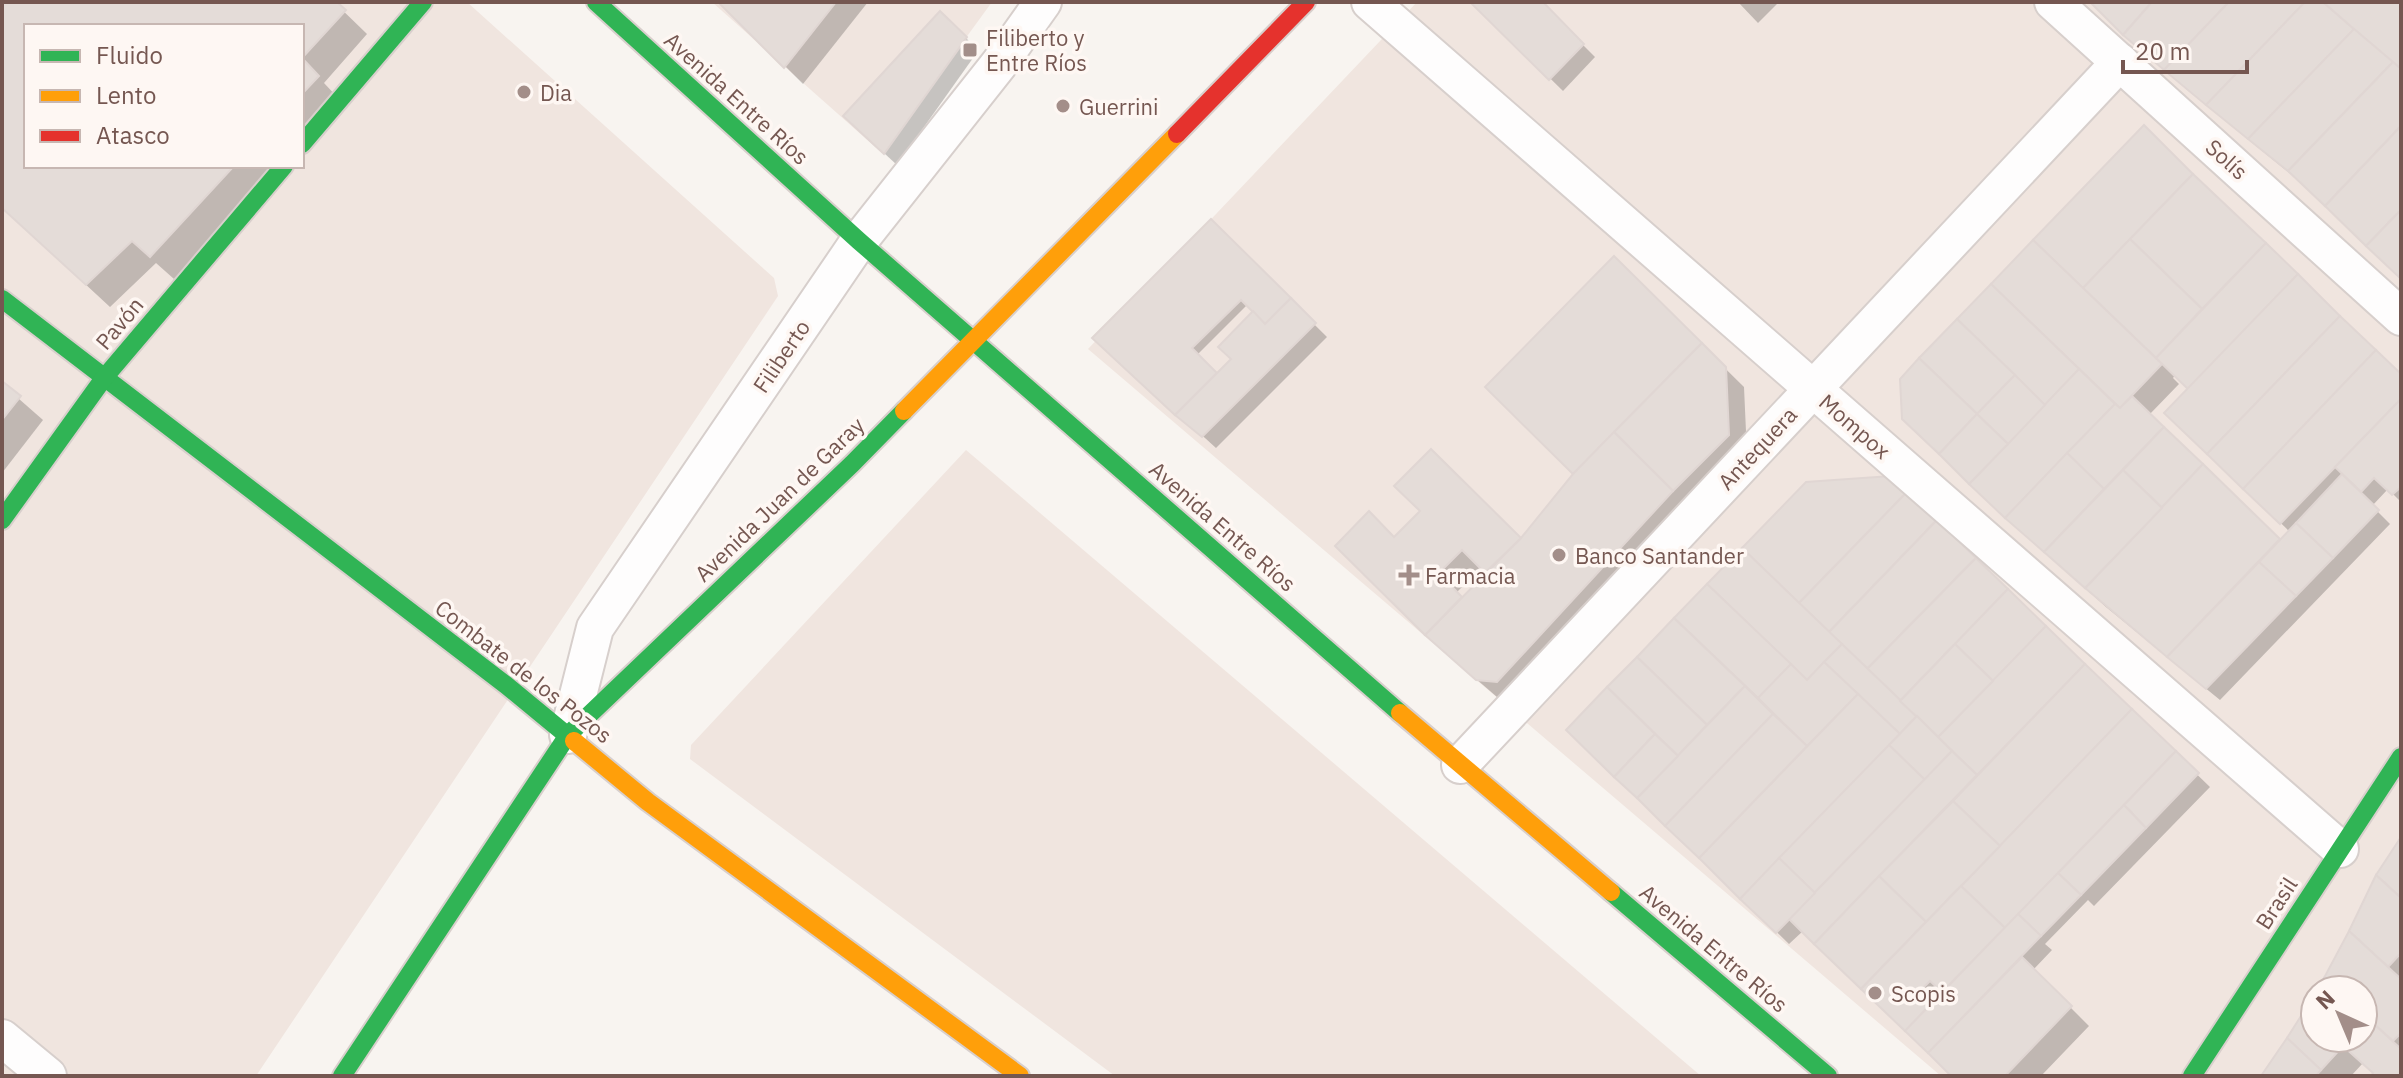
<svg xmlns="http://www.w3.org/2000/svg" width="2403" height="1078" font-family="'IBM Plex Sans',sans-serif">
<rect width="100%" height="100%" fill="#f8f4f0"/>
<g fill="#f0e5df" fill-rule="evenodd">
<path d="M 2,2 L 467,2 L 774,278 L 778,296 L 256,1076 L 2,1076 ZM 26,26 L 302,26 L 302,166 L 26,166 Z"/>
<polygon points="712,2 992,2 882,153"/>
<path d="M 1417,2 L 2401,2 L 2401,1076 L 1941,1076 L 1088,349 ZM 2315,990 L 2363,990 L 2363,1038 L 2315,1038 Z"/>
<polygon points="966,450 1701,1076 1115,1076 690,759 691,745"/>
</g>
<g fill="#0003" fill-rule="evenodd">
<polygon points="2,2 334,2 367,34 324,83 340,100 302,142 302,26 26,26 26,166 279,166 174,279 156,263 110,307 2,207"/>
<polygon points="721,2 868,2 803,84"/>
<polygon points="1472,2 1540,2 1595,57 1563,91"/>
<polygon points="1738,2 1779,2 1758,23"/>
<polygon points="2092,2 2222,2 2227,6 2231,2 2401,2 2401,277 2309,189 2185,88"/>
<polygon points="966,38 978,51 897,165 858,129"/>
<path d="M 2144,128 L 2401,377 L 2401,502 L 2388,489 L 2372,506 L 2390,524 L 2220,700 L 2106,607 L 2025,534 L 1902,380 ZM 2175,375 L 2190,389 L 2167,413 L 2290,532 L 2280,542 L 2149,415 L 2179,384 L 2173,378 Z"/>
<path d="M 1211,222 L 1327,337 L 1216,448 L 1095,338 ZM 1248,304 L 1256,312 L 1233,360 L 1219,378 L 1197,355 Z"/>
<path d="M 1614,259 L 1744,387 L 1747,454 L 1516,699 L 1497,697 L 1446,653 L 1338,546 L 1394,540 L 1423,511 L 1431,451 L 1521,541 L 1576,474 ZM 1482,567 L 1488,573 L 1462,600 L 1456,593 Z"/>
<polygon points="2,384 43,420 2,473"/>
<polygon points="1890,478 2210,787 2094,906 2088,900 2045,944 2052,950 2033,970 2089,1026 2041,1076 1953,1076 1803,931 1789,944 1569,730 1807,484"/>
<polygon points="2401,843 2401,1076 2373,1076 2375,1074 2363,1063 2351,1076 2262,1076 2315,996 2315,1038 2363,1038 2363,990 2319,990"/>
</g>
<g fill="#e4dcd8" stroke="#e0d6d3" stroke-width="2">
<polygon points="2,2 337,2 346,10 302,58 319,76 302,94 302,26 26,26 26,166 234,166 150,257 132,241 86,285 2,208"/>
<polygon points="718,2 836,2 784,68"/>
<polygon points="1470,2 1543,2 1584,44 1549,80"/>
<polygon points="2090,2 2152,2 2123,35"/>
<polygon points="2152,2 2225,2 2227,4 2164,70 2123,35"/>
<polygon points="2229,2 2305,2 2206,105 2164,70"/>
<polygon points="2305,2 2323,2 2354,29 2248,139 2206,105"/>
<polygon points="2323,2 2401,2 2401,69 2354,29"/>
<polygon points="940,11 967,37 884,154 843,116"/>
<polygon points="2354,29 2393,62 2288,171 2248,139"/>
<polygon points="2393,62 2401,69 2401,126 2325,206 2288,171"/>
<polygon points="2144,125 2193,174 2083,288 2033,240"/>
<polygon points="2401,126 2401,210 2366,246 2325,206"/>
<polygon points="2193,174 2266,243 2202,309 2130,239"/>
<polygon points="2401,210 2401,279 2366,246"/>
<polygon points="1211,219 1291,298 1265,324 1241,300 1192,348 1217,373 1175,415 1092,338"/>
<polygon points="2130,239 2202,309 2156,358 2083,288"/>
<polygon points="2033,240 2162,364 2120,408 1991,284"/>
<polygon points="2266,243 2298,274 2188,389 2156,358"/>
<polygon points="1614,256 1702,343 1573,474 1485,387"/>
<polygon points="2298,274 2340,316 2207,454 2164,413"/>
<polygon points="1991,284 2079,369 2045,405 1957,319"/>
<polygon points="1291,298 1316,323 1202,437 1175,415 1231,359 1218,347 1253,311 1265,324"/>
<polygon points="2340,316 2376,350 2243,489 2207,454"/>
<polygon points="1957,319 2015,375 1977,414 1919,358"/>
<polygon points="1702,343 1726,367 1729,435 1673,491 1614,432"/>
<polygon points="2376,350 2401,374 2401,399 2280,524 2243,489"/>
<polygon points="1919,358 1977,414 1939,454 1902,419 1900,379"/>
<polygon points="2079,369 2115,404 2005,518 1969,484"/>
<polygon points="2015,375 2045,405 2008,444 1977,414"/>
<polygon points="2,381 21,396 2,420"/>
<polygon points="2132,396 2164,427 2104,489 2067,453 2115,404 2120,408"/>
<polygon points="2401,399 2401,487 2392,495 2374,478 2361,492 2335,467"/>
<polygon points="1977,414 2008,444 1969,484 1939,454"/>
<polygon points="2164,427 2203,464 2162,508 2123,470"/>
<polygon points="1614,432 1673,491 1497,682 1476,680 1425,635 1521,538 1573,474"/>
<polygon points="1431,449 1521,538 1485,573 1462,550 1439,573 1462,597 1425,635 1335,546 1369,511 1394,537 1420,511 1394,486"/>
<polygon points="2067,453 2104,489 2044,552 2005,518"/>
<polygon points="2203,464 2280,539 2167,657 2085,588"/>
<polygon points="2123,470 2162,508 2085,588 2044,552"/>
<polygon points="2342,474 2379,510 2333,558 2296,523"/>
<polygon points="1891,476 1907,492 1799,603 1742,548 1806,482"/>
<polygon points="1907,492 1937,520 1829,632 1799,603"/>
<polygon points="1937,520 1976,558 1867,669 1829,632"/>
<polygon points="2296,523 2333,558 2296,596 2259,562"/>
<polygon points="1742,548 1842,644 1807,680 1707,584"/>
<polygon points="1976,558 2008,589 1900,701 1867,669"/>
<polygon points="2259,562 2296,596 2206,689 2167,657"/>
<polygon points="1707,584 1791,664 1758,698 1674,618"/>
<polygon points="2008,589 2046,626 1993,681 1955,644"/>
<polygon points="1674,618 1745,686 1707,725 1637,657"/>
<polygon points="2046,626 2085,664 1977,775 1938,737"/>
<polygon points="1842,644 1917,716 1900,734 1824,662"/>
<polygon points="1955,644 1993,681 1938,737 1900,701"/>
<polygon points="1637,657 1707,725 1678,756 1607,687"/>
<polygon points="1824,662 1858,694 1807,746 1758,698 1791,664 1807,680"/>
<polygon points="2085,664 2132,709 2000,846 1953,801"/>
<polygon points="1745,686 1773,714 1665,826 1637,798"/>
<polygon points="1607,687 1655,734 1614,777 1566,730"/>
<polygon points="1858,694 1900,734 1740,899 1699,858"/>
<polygon points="2132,709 2176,751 2005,928 1961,886"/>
<polygon points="1773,714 1807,746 1699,858 1665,826"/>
<polygon points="1917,716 1952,751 1925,780 1889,745"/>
<polygon points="1655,734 1678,756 1637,798 1614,777"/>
<polygon points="1889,745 1925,780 1815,893 1779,858"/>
<polygon points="1952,751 1977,775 1814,944 1789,919"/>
<polygon points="2176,751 2199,773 2146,828 2124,805"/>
<polygon points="1953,801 2000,846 1926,922 1879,876"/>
<polygon points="2124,805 2146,828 2081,895 2058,873"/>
<polygon points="2401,837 2401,898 2376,875"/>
<polygon points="1779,858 1815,893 1776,933 1740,899"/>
<polygon points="2058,873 2081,895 2041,936 2018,914"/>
<polygon points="2376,875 2401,898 2401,953 2388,967 2349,931"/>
<polygon points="1879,876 1926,922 1861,989 1814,944"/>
<polygon points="1961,886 2005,928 1942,992 1930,981 1918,993 1930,1005 1905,1031 1861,989"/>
<polygon points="2018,914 2041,936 1928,1053 1905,1031"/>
<polygon points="2349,931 2401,979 2401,1033 2393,1041 2363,1014 2363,990 2337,990 2324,978"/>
<polygon points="2022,957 2072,1006 2005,1076 1951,1076 1928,1053"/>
<polygon points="2324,978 2337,990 2317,990"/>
<polygon points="2315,994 2315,1038 2363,1038 2363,1014 2401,1049 2401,1076 2371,1076 2373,1073 2343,1046 2321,1070 2287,1038"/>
<polygon points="2287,1038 2321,1070 2316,1076 2261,1076"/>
</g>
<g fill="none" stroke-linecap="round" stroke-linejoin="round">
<defs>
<g id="street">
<polyline points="1370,2 2340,849"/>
<polyline points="2053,2 2401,317"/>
<polyline points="568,735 595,628 859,241 999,64 1043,2"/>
<polyline points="1460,765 2120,62"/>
<polyline points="2,1038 48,1076"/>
</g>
<g id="fast">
<polyline points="596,2 859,241 1400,713"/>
<polyline points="302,144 423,2"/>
<polyline points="2,299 506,685 574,741"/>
<polyline points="2,520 104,378 284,166"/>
<polyline points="1611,892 1828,1076"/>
<polyline points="342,1076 568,735 852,464 904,411"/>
<polyline points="2192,1076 2401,757"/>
</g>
<g id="slow">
<polyline points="904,411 1177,134"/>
<polyline points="1400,713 1611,892"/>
<polyline points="574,741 648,802 1020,1076"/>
</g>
<polyline id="jam" points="1177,134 1306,2"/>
</defs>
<use href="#street" stroke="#d7cfcc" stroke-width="40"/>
<use href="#fast" stroke="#d8cfcc" stroke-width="22"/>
<use href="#slow" stroke="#d8cfcc" stroke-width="22"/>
<use href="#jam" stroke="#d8cfcc" stroke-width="22"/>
<use href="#street" stroke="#fefdfd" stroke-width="36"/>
<use href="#fast" stroke="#30b455" stroke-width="18"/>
<use href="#slow" stroke="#ff9f0a" stroke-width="18"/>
<use href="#jam" stroke="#e5322d" stroke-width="18"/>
</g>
<g fill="#a38e89" stroke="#fef7f3" stroke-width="3">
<rect x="962" y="42" width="16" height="16" rx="4"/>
<circle cx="524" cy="92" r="8"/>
<circle cx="1063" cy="106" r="8"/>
<circle cx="1559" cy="555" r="8"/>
<path d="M1405 563h8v8h8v8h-8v8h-8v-8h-8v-8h8z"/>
<circle cx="1875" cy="993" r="8"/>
</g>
<g text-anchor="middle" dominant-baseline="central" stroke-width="7" stroke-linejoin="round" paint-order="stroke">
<g font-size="22" fill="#755751" stroke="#fef7f3" text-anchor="start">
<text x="986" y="37">Filiberto y<tspan x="986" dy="25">Entre Ríos</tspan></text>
<text x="540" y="92">Dia</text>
<text x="1079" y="106">Guerrini</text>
<text x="1575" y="555">Banco Santander</text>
<text x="1425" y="575">Farmacia</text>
<text x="1891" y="993">Scopis</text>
</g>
<g font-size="22" fill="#755751" stroke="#fef7f3">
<text transform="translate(737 98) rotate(42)">Avenida Entre Ríos</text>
<text transform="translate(2227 159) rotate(42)">Solís</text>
<text transform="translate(119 323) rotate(-50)">Pavón</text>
<text transform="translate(781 356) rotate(-56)">Filiberto</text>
<text transform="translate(1855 426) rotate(41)">Mompox</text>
<text transform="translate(1757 448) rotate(-47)">Antequera</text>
<text transform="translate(779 499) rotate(-44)">Avenida Juan de Garay</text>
<text transform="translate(1223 526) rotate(41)">Avenida Entre Ríos</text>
<text transform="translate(524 671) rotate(38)">Combate de los Pozos</text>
<text transform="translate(2276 903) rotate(-57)">Brasil</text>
<text transform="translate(1714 948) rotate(40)">Avenida Entre Ríos</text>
</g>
</g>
<rect width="2403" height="1078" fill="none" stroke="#755751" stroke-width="8"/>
<rect x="24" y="24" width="280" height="144" fill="#fef7f3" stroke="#c7b7b2" stroke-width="2"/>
<rect x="40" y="50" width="40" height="12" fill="#30b455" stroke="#c7b7b2" stroke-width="2"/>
<text x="96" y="64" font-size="24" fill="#755751">Fluido</text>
<rect x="40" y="90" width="40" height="12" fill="#ff9f0a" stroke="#c7b7b2" stroke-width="2"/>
<text x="96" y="104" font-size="24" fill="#755751">Lento</text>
<rect x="40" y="130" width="40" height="12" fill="#e5322d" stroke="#c7b7b2" stroke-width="2"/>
<text x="96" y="144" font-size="24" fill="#755751">Atasco</text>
<g transform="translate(2339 1014) rotate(316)"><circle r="38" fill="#fef7f3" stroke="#c7b7b2" stroke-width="2"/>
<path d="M0-6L14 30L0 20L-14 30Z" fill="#a38e89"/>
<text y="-12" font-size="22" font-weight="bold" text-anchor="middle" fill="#755751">N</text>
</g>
<path d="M2123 60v12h124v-12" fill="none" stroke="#755751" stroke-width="4"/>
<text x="2135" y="60" font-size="24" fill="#755751" stroke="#fef7f3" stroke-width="6" paint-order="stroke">20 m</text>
</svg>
